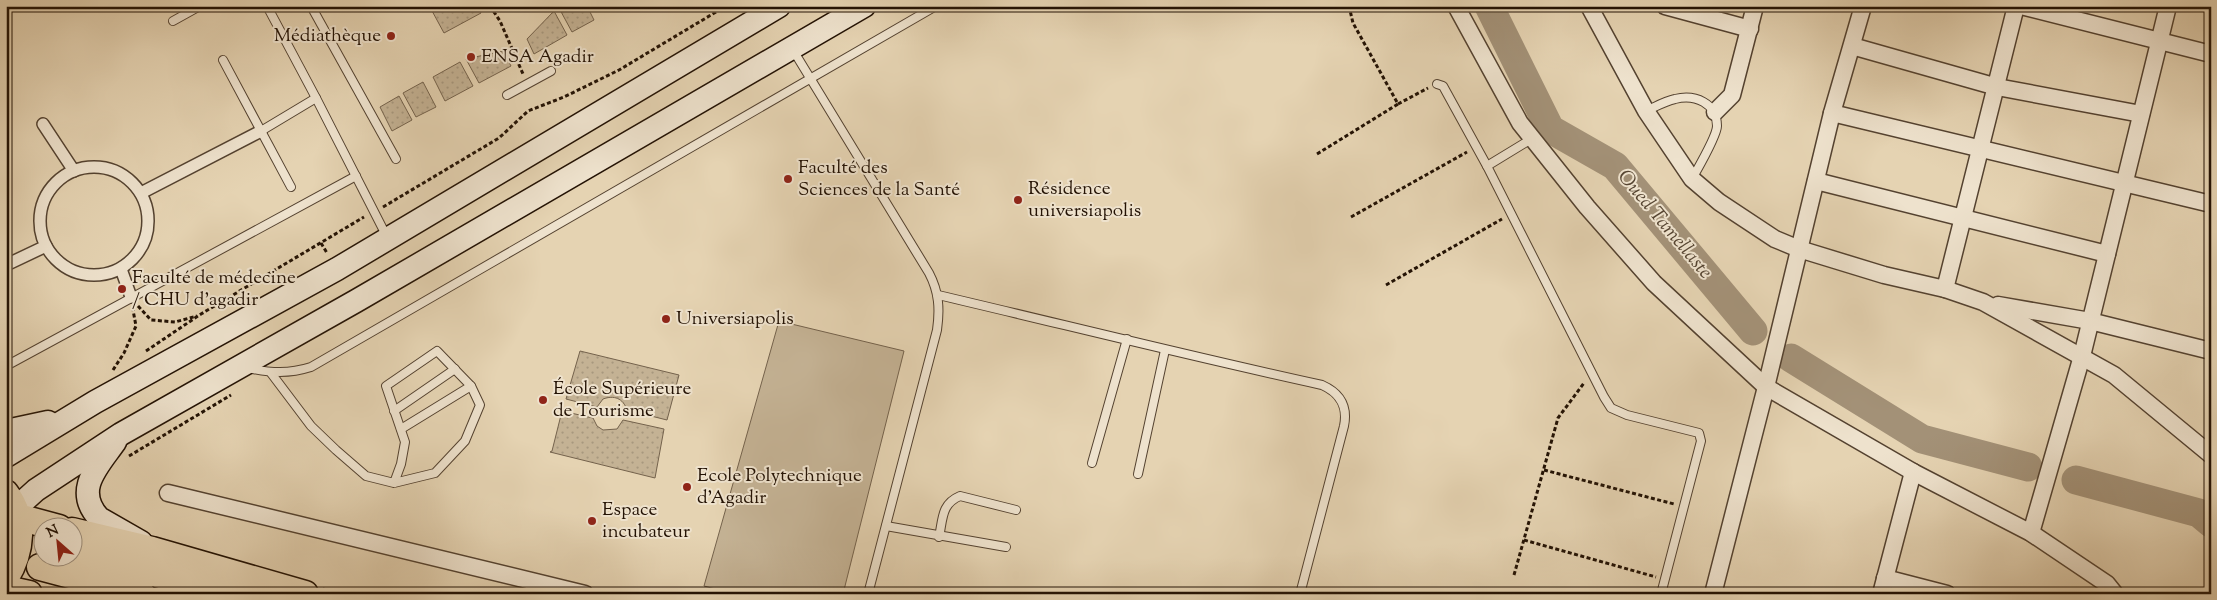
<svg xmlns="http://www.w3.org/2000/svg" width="2217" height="600" font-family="'Sorts Mill Goudy',serif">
<defs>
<pattern id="garden-dots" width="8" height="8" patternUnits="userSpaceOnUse" patternTransform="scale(1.25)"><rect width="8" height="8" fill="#c4b294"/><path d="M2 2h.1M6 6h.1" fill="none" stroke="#a8987e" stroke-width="1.8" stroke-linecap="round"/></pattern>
</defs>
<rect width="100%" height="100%" fill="#e5d3b2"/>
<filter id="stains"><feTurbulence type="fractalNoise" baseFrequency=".004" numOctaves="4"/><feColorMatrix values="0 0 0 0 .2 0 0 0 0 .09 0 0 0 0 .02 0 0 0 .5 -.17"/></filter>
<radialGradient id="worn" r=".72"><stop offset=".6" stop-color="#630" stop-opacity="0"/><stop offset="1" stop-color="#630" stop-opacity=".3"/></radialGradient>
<polygon fill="#c4b294" stroke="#74624c" points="779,321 904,351 843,594 734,594 704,586"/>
<g fill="url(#garden-dots)" stroke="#74624c">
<polygon points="436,6 478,6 481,13 444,33 431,9"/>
<polygon points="563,6 587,6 594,20 572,32 559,8"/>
<polygon points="554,11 567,35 534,54 527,39"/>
<polygon points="503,51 511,66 479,83 466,59"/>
<polygon points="460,62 473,86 445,101 433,77"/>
<polygon points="423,82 436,107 416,117 403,93"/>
<polygon points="399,96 412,120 392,131 380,107"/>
<path d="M 580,351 L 679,375 L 667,420 L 627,410 C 623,398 614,395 603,399 L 597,407 L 566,399 Z"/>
<polygon points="562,411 593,418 597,426 603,430 617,429 623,420 664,429 655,478 550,452 552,451"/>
</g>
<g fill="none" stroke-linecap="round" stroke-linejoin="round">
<g stroke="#a39177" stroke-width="29">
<polyline points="1489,6 1550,129 1615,166 1753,331"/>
<polyline points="1791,358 1922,439 2028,467"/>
<polyline points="2076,480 2199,513 2211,523"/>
</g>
<polyline stroke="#beac8f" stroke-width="26" stroke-dasharray="26 13" stroke-linecap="butt" points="6,535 42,544"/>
<defs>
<g id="service">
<polyline points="267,6 316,98 387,237"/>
<polyline points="311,6 396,159"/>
<polyline points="173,21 200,6"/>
<path d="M 793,50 L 929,273 C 939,292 940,309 937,330 L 868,594"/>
<polyline points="223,60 291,187"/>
<polyline points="1437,84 1443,86 1487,166"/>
<polyline points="507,95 551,71"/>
<path d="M 1646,111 C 1655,107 1665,101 1675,99 C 1695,94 1717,103 1717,126 C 1717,136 1698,168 1692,179"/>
<polyline points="261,131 316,98"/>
<polyline points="1533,138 1487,166 1604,397 1611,408 1627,415 1699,433 1701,441 1661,594"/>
<path d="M 938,295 C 1066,325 1193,357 1322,385 C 1340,393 1348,406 1344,426 L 1300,594"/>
<polyline points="6,366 356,176"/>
<path d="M 248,368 C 271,373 289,374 311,367 L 936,6"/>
<polyline points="271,373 311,426 336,450 366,476 394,483 435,473 465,441 480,405 471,386 437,351 386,386 405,442 401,464 394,483"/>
<polyline points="394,411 455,369"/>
<polyline points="401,429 471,386"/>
<polyline points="1092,463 1127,339"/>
<polyline points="1138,474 1165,350"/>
<polyline points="886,526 1006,547"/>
<path d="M 939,537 C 943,519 941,504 960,496 L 1016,510"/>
</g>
<g id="pedestrian">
<polyline points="43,124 74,171"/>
<circle cx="94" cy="221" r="54"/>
<polyline points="141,193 261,131"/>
<polyline points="6,265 46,246"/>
<polyline points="121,269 131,297"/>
</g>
<g id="minor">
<polyline points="1456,6 1520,123 1587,207 1654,283 1766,387 1913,472 2031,533 2107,584 2115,594"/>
<polyline points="1589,6 1646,111 1692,179 1719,202 1775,239 1799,249 1884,275 1945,289 1983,302 2114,375 2211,455"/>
<polyline points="1665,6 1750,29"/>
<polyline points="2021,6 2211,54"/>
<polyline points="1852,46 1997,87 2141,114"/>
<polyline points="1715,112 1732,95 1755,6"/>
<polyline points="1832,113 2211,204"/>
<polyline points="1816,181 2107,254"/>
<polyline points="1945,289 2016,6"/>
<polyline points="1998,305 2090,321 2211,351"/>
<polyline points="168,493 585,594"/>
<polyline points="2031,533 2082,356 2168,6"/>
<polyline points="1885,578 1947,594"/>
<polyline points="1713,594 1766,387 1832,113 1863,6"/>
<polyline points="1881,594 1913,472"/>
</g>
<g id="secondary">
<polyline points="6,431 48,422"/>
<path d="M 115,442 C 98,466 73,490 99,518 L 141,542"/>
<polyline points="6,456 95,402 337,269 779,6"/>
<polyline points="15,509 36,490 121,434 356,301 864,6"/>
</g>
<path id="primary" d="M 6,493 C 26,519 22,552 6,578"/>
<g id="trunk">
<polyline points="18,517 59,528"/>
<polyline points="72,531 152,550 305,594"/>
<polyline points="72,552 233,594"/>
<polyline points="40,567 142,594"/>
<polyline points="6,589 29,594"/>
</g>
</defs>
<use href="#service" stroke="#544230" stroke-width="10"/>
<use href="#pedestrian" stroke="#544230" stroke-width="14"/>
<use href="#minor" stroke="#544230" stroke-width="19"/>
<use href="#secondary" stroke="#231204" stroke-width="25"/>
<use href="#primary" stroke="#231204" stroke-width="28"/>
<use href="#trunk" stroke="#231204" stroke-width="29"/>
<g stroke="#231204" stroke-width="3" stroke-dasharray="4 2.5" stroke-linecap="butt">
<polyline points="490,6 500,21 523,74"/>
<polyline points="1398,104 1428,88"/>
<polyline points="1317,154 1398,104 1353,23 1349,6"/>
<polyline points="383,207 499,138 528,111 564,97 619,70 726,6"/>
<polyline points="1351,217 1467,152"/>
<polyline points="321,243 327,253"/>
<polyline points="1386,285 1502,219"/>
<polyline points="138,306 151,320 175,322 197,316"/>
<polyline points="146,351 201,314 364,217"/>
<polyline points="113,370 124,353 136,326 133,310"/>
<polyline points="129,456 231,395"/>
<polyline points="1544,470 1674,504"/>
<polyline points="1524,540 1656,577"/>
<polyline points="1514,575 1558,418 1584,383"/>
<polyline points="323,589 340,594"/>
</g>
<use href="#service" stroke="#eee2cd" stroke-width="8"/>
<use href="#pedestrian" stroke="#eee2cd" stroke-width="11"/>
<use href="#minor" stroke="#eee2cd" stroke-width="16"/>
<use href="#secondary" stroke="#eee2cd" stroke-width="22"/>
<use href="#primary" stroke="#e5d3b2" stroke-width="25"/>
<use href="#trunk" stroke="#e5d3b2" stroke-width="26"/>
</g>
<g fill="#8f2418" stroke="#eee2cd" stroke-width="2">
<circle cx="391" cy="36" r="5"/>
<circle cx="471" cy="57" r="5"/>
<circle cx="788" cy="179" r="5"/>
<circle cx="1018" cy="200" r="5"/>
<circle cx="122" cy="289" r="5"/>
<circle cx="666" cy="319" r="5"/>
<circle cx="543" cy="400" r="5"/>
<circle cx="687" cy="487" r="5"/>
<circle cx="592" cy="521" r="5"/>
</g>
<g text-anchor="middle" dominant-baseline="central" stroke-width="4" stroke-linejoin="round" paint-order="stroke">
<g font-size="19" fill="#231204" stroke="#eee2cd" text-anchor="start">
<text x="381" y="36" text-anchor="end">Médiathèque</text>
<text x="481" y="57">ENSA Agadir</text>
<text x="798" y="168">Faculté des<tspan x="798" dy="22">Sciences de la Santé</tspan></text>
<text x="1028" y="189">Résidence<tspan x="1028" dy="22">universiapolis</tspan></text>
<text x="132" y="278">Faculté de médecine<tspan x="132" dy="22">/ CHU d'agadir</tspan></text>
<text x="676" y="319">Universiapolis</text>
<text x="553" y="389">École Supérieure<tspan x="553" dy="22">de Tourisme</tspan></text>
<text x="697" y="476">Ecole Polytechnique<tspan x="697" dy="22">d'Agadir</tspan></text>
<text x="602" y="510">Espace<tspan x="602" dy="22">incubateur</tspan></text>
</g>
<g font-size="20" font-style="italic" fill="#564532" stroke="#eee2cd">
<text transform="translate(1664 225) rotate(50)">Oued Tamellaste</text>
</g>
</g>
<rect width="2217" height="600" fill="none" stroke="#e5d3b2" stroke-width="25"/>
<rect x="8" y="8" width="2202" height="585" fill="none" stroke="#231204" stroke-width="2.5"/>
<rect x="12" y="12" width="2192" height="575" fill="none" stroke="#231204"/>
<g transform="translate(58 542) rotate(333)"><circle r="24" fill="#eee2cd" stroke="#9d8f7d"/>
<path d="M0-4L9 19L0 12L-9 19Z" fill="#8f2418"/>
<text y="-8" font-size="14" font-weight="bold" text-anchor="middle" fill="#231204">N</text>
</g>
<rect width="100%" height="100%" filter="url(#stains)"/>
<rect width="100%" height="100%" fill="url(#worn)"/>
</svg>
